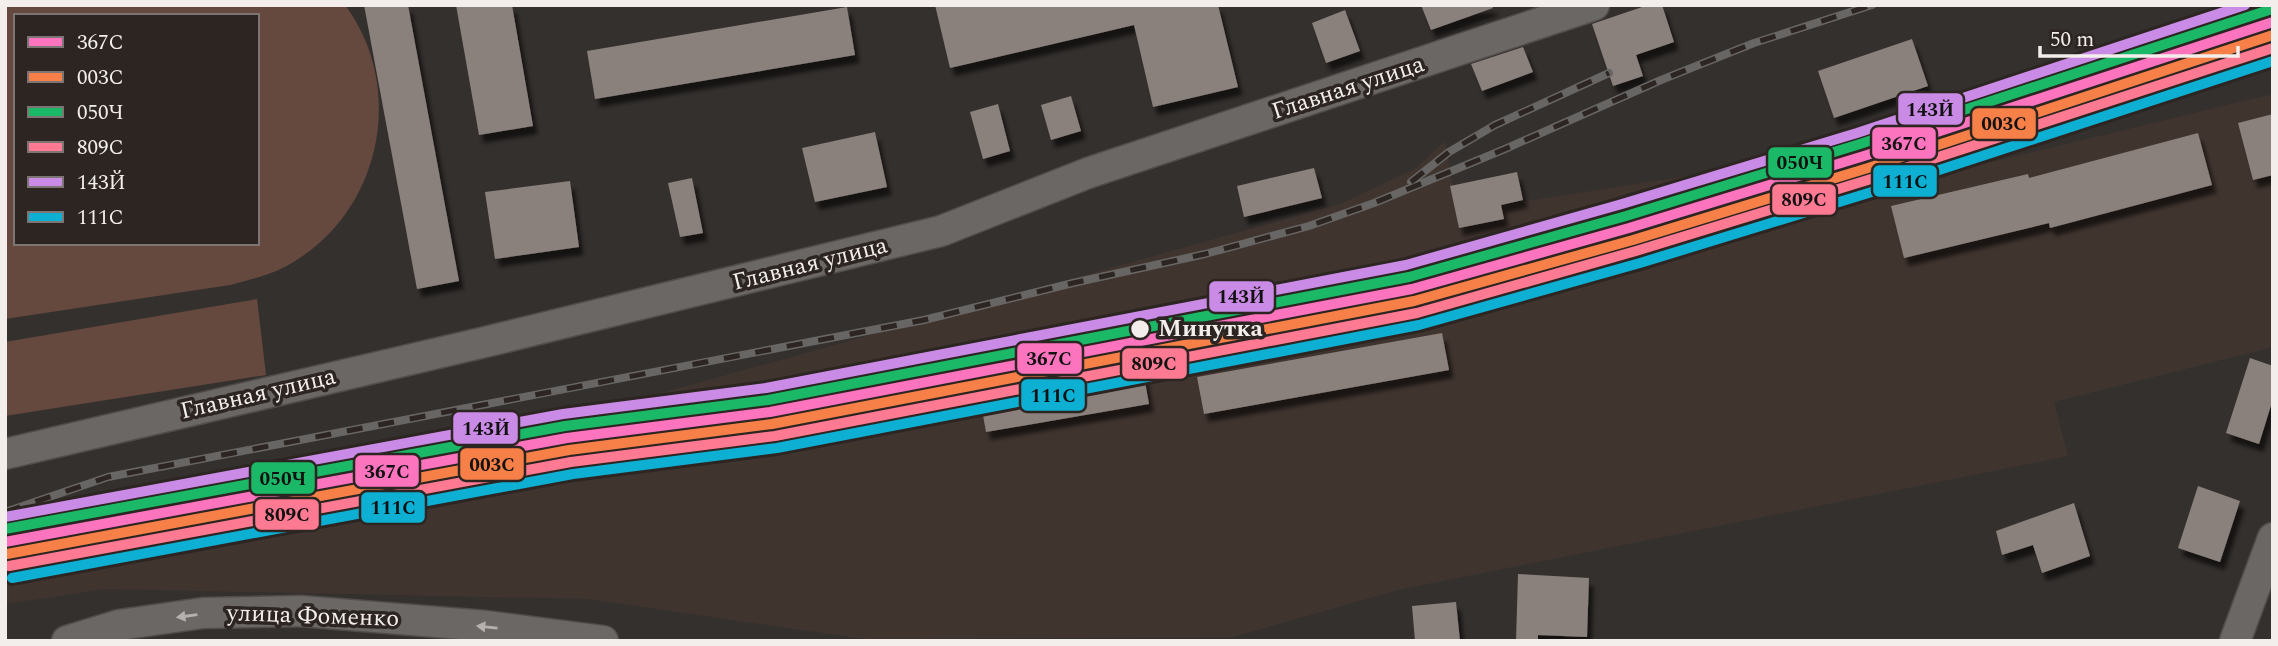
<svg xmlns="http://www.w3.org/2000/svg" width="2278" height="646" font-family="Spectral,serif">
<defs>
<filter id="shadow"><feDropShadow dx="4.5" dy="8" stdDeviation="2" flood-color="#0009"/></filter>
</defs>
<rect width="100%" height="100%" fill="#34302e"/>
<polygon fill="#40342f" points="2273,94 2273,347 2054,402 2068,456 1402,589 1233,637 865,639 588,599 105,589 5,604 5,553 264,504 1340,204 1415,169 1445,141 1460,228 1504,219 1501,205 1731,169 1872,124 1913,181"/>
<g fill="#65493e" fill-rule="evenodd">
<path d="M 5,5 L 345,5 C 406,87 382,208 295,261 C 275,274 253,279 230,285 L 5,319 ZM 16,16 L 257,16 L 257,243 L 16,243 Z"/>
<polygon points="257,299 266,375 5,416 5,342"/>
</g>
<g fill="#8a807c" filter="url(#shadow)">
<polygon points="364,5 408,5 459,281 417,289"/>
<polygon points="456,5 512,5 533,126 479,135"/>
<polygon points="935,5 1218,5 1238,87 1153,107 1134,25 950,68"/>
<polygon points="1421,5 1492,5 1493,8 1431,30"/>
<polygon points="1648,5 1662,5 1674,42 1636,55 1643,76 1613,86 1592,24"/>
<polygon points="847,7 855,55 595,99 587,51"/>
<polygon points="1345,10 1360,51 1326,63 1312,23"/>
<polygon points="1912,39 1928,86 1834,118 1818,71"/>
<polygon points="1523,47 1533,72 1482,91 1471,64"/>
<polygon points="1071,96 1081,131 1051,140 1041,105"/>
<polygon points="998,104 1010,151 983,159 970,112"/>
<polygon points="2273,114 2273,175 2253,180 2238,123"/>
<polygon points="875,132 887,187 815,202 802,148"/>
<polygon points="2198,133 2212,185 2050,228 2049,223 1904,258 1891,206 2028,174 2029,178"/>
<polygon points="1314,168 1322,198 1244,217 1237,186"/>
<polygon points="1517,172 1523,200 1501,205 1504,219 1459,228 1450,186"/>
<polygon points="692,178 703,233 680,237 668,183"/>
<polygon points="570,181 579,247 495,259 485,192"/>
<polygon points="1442,333 1449,370 1204,414 1197,377"/>
<polygon points="2250,358 2273,366 2273,399 2259,444 2226,433"/>
<polygon points="1142,365 1149,404 986,432 979,393"/>
<polygon points="2198,486 2240,501 2220,562 2178,548"/>
<polygon points="2074,503 2090,556 2042,573 2033,545 2002,555 1996,531"/>
<polygon points="1518,574 1589,578 1587,637 1538,635 1538,641 1516,641"/>
<polygon points="1456,602 1460,641 1415,641 1412,606"/>
</g>
<g fill="none" stroke-linecap="round" stroke-linejoin="round">
<defs>
<g id="minor">
<polyline points="5,454 481,343 941,231 1088,173 1594,5"/>
<polyline points="67,641 119,625 203,613 301,611 486,626 603,641"/>
<polyline points="2235,641 2273,538"/>
</g>
</defs>
<use href="#minor" stroke="#4f4c4a" stroke-width="33"/>
<use href="#minor" stroke="#6b6765" stroke-width="30"/>
<defs>
<g id="rail">
<polyline points="1411,182 1449,152 1495,125 1609,73"/>
<polyline points="5,512 108,477 924,320 1073,283 1205,254 1309,226 1374,203 1505,149 1661,80 1754,43 1872,5"/>
</g>
</defs>
<use href="#rail" stroke="#686664" stroke-width="8"/>
<use href="#rail" stroke="#2c2522" stroke-width="5" stroke-dasharray="16" stroke-linecap="butt"/>
<defs>
<polyline id="rail-1" points="5,542 567,438 770,412 1412,289 1629,228 1864,156 2273,22"/>
<polyline id="rail-2" points="7,554 569,450 772,424 1414,301 1633,240 1868,168 2273,35"/>
<polyline id="rail-3" points="5,529 565,426 768,400 1409,277 1626,216 1860,144 2269,10"/>
<polyline id="rail-4" points="9,566 571,462 775,436 1417,313 1636,251 1871,179 2273,48"/>
<polyline id="rail-5" points="5,517 563,414 766,388 1406,265 1622,204 1857,133 2245,5"/>
<polyline id="rail-6" points="12,578 573,474 777,448 1419,325 1640,263 1875,191 2273,61"/>
</defs>
<use href="#rail-1" stroke="#2c2522" stroke-width="16"/>
<use href="#rail-2" stroke="#2c2522" stroke-width="16"/>
<use href="#rail-3" stroke="#2c2522" stroke-width="16"/>
<use href="#rail-4" stroke="#2c2522" stroke-width="16"/>
<use href="#rail-5" stroke="#2c2522" stroke-width="16"/>
<use href="#rail-6" stroke="#2c2522" stroke-width="16"/>
<use href="#rail-1" stroke="#fc73be" stroke-width="10"/>
<use href="#rail-2" stroke="#f78048" stroke-width="10"/>
<use href="#rail-3" stroke="#1ab867" stroke-width="10"/>
<use href="#rail-4" stroke="#fe7a93" stroke-width="10"/>
<use href="#rail-5" stroke="#ca8be6" stroke-width="10"/>
<use href="#rail-6" stroke="#0dafd3" stroke-width="10"/>
</g>
<defs><path id="oneway-solid" d="M-6-.8H1V-3.2L6.5 0L1 3.2V.8H-6Z" transform="scale(1.75)"/></defs>
<g fill="#b6b1af">
<use href="#oneway-solid" transform="translate(187 616) rotate(172)"/>
<use href="#oneway-solid" transform="translate(487 627) rotate(-174)"/>
</g>
<circle fill="#f3eeec" stroke="#2c2522" stroke-width="2.5" cx="1140" cy="329" r="10"/>
<g text-anchor="middle" dominant-baseline="central" stroke-width="7" stroke-linejoin="round" paint-order="stroke">
<g font-size="24" fill="#f3eeec" stroke="#2c2522">
<text transform="translate(1348 88) rotate(-18)">Главная улица</text>
<text transform="translate(810 264) rotate(-14)">Главная улица</text>
<text transform="translate(258 394) rotate(-13)">Главная улица</text>
<text transform="translate(313 616) rotate(2)">улица Фоменко</text>
</g>
<g font-size="24" font-weight="bold" fill="#f3eeec" stroke="#2c2522" text-anchor="start">
<text x="1158" y="329">Минутка</text>
</g>
</g>
<g stroke="#2c2522" stroke-width="2.5">
<rect x="1897" y="92" width="67" height="34" rx="7" fill="#ca8be6"/>
<rect x="1971" y="107" width="66" height="33" rx="7" fill="#f78048"/>
<rect x="1871" y="126" width="66" height="34" rx="7" fill="#fc73be"/>
<rect x="1767" y="146" width="66" height="33" rx="7" fill="#1ab867"/>
<rect x="1872" y="164" width="66" height="34" rx="7" fill="#0dafd3"/>
<rect x="1771" y="183" width="66" height="33" rx="7" fill="#fe7a93"/>
<rect x="1208" y="280" width="67" height="33" rx="7" fill="#ca8be6"/>
<rect x="1016" y="342" width="67" height="33" rx="7" fill="#fc73be"/>
<rect x="1121" y="347" width="67" height="33" rx="7" fill="#fe7a93"/>
<rect x="1020" y="378" width="66" height="34" rx="7" fill="#0dafd3"/>
<rect x="452" y="411" width="67" height="34" rx="7" fill="#ca8be6"/>
<rect x="459" y="447" width="66" height="34" rx="7" fill="#f78048"/>
<rect x="354" y="454" width="66" height="34" rx="7" fill="#fc73be"/>
<rect x="250" y="461" width="66" height="34" rx="7" fill="#1ab867"/>
<rect x="360" y="491" width="66" height="33" rx="7" fill="#0dafd3"/>
<rect x="254" y="498" width="66" height="33" rx="7" fill="#fe7a93"/>
</g>
<g font-size="19" text-anchor="middle" font-weight="bold" fill="#111">
<text x="1930" y="116">143Й</text>
<text x="2004" y="130">003С</text>
<text x="1904" y="150">367С</text>
<text x="1800" y="169">050Ч</text>
<text x="1905" y="188">111С</text>
<text x="1804" y="206">809С</text>
<text x="1241" y="303">143Й</text>
<text x="1049" y="365">367С</text>
<text x="1154" y="370">809С</text>
<text x="1053" y="402">111С</text>
<text x="486" y="435">143Й</text>
<text x="492" y="471">003С</text>
<text x="387" y="478">367С</text>
<text x="283" y="485">050Ч</text>
<text x="393" y="514">111С</text>
<text x="287" y="521">809С</text>
</g>
<rect width="2278" height="646" fill="none" stroke="#f3eeec" stroke-width="14"/>
<rect x="14" y="14" width="245" height="231" fill="#2c2522" stroke="#7c7573" stroke-width="2"/>
<rect x="28" y="37" width="35" height="10" fill="#fc73be" stroke="#7c7573" stroke-width="2"/>
<text x="77" y="49" font-size="21" fill="#f3eeec">367С</text>
<rect x="28" y="72" width="35" height="10" fill="#f78048" stroke="#7c7573" stroke-width="2"/>
<text x="77" y="84" font-size="21" fill="#f3eeec">003С</text>
<rect x="28" y="107" width="35" height="10" fill="#1ab867" stroke="#7c7573" stroke-width="2"/>
<text x="77" y="119" font-size="21" fill="#f3eeec">050Ч</text>
<rect x="28" y="142" width="35" height="10" fill="#fe7a93" stroke="#7c7573" stroke-width="2"/>
<text x="77" y="154" font-size="21" fill="#f3eeec">809С</text>
<rect x="28" y="177" width="35" height="10" fill="#ca8be6" stroke="#7c7573" stroke-width="2"/>
<text x="77" y="189" font-size="21" fill="#f3eeec">143Й</text>
<rect x="28" y="212" width="35" height="10" fill="#0dafd3" stroke="#7c7573" stroke-width="2"/>
<text x="77" y="224" font-size="21" fill="#f3eeec">111С</text>
<path d="M2040 46v10h198v-10" fill="none" stroke="#f3eeec" stroke-width="3.5"/>
<text x="2050" y="46" font-size="21" fill="#f3eeec" stroke="#2c2522" stroke-width="5" paint-order="stroke">50 m</text>
</svg>
